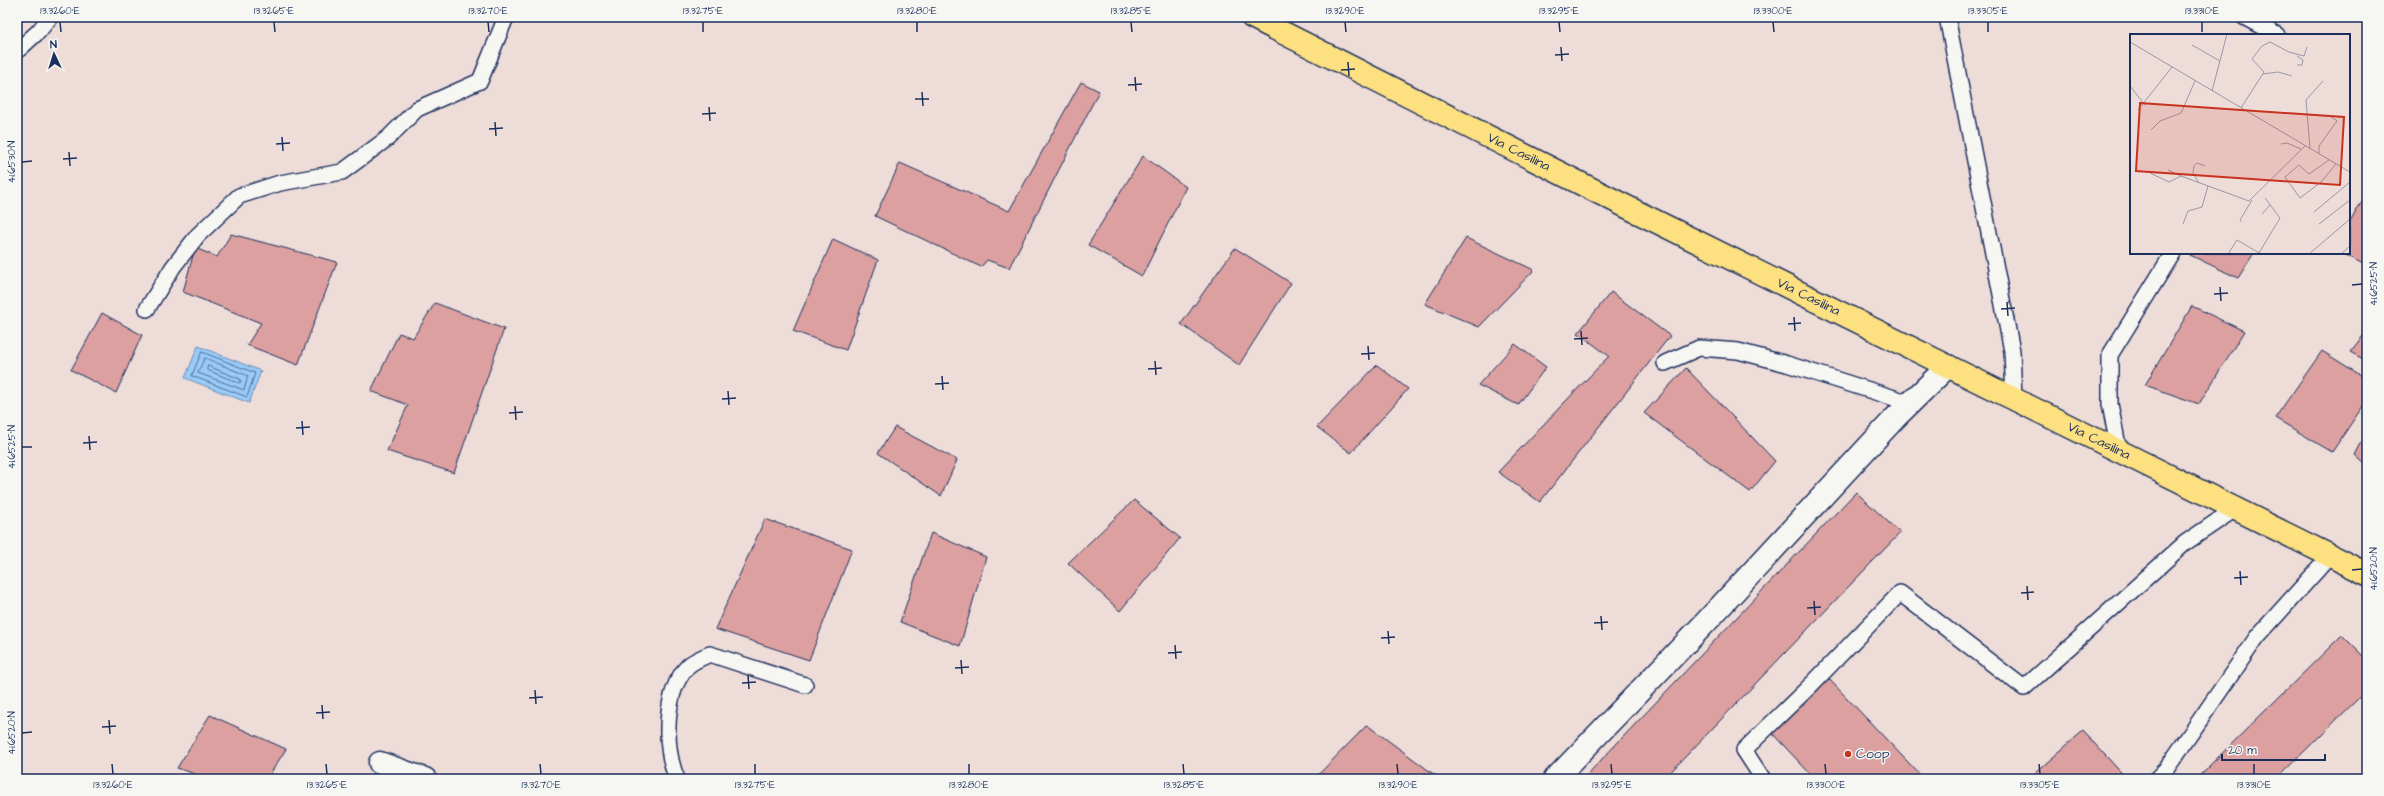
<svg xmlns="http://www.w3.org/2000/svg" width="2384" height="796" font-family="'Architects Daughter',sans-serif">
<rect width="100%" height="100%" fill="#eedcd9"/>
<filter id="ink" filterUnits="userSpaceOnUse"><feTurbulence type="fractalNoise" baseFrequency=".025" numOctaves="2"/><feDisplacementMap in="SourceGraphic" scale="8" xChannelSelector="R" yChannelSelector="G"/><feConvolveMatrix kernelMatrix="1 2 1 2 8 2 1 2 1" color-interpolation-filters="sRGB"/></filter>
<g filter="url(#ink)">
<polygon fill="#99cbf6" stroke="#678db9" points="198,346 261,371 249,403 185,378"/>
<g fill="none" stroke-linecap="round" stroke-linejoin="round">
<g stroke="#4d6d9b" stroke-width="1">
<polygon points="202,352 255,373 247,397 192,376"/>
<polygon points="205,358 248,376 244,390 198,373"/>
<polygon points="208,366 240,379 241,382 239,383 207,370"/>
</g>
</g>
<g fill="#dba09f" stroke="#1b2f5e">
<polygon points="1081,82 1099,91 1009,268 987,260 981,267 875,216 900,163 1009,211"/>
<polygon points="1143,156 1186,187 1142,276 1088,245"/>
<polygon points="2367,192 2367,266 2342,253 2349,253 2349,224"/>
<polygon points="231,234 337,262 298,365 247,345 261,323 183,292 195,248 217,257"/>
<polygon points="1466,238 1534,270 1479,327 1425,304"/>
<polygon points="833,239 878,260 846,350 793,331"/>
<polygon points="1235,248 1291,283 1239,365 1181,324"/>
<polygon points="2186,253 2254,253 2238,278"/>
<polygon points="1611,292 1670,336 1540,502 1498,472 1609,356 1578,333"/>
<polygon points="435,303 504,329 454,473 387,451 408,405 371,391 399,333 413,338"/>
<polygon points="2192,306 2244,331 2199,404 2145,385"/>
<polygon points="102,313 142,335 116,393 71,370"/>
<polygon points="2367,331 2367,361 2350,352"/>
<polygon points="1515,344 1546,367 1518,405 1478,385"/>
<polygon points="2322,351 2367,379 2367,400 2332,452 2275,418"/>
<polygon points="1377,365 1408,389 1351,453 1317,427"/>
<polygon points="1686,368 1775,461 1750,492 1644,413"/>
<polygon points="895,427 957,460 941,496 878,453"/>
<polygon points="2367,432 2367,466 2355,455"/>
<polygon points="1856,492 1900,533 1664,779 1583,779"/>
<polygon points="1134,500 1180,538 1120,611 1068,563"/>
<polygon points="765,519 852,549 809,660 715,629"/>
<polygon points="931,533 986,557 960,646 900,622"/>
<polygon points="2342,635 2367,660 2367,690 2276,779 2196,779"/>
<polygon points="1828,678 1924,779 1815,779 1770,731"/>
<polygon points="210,715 286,749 267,779 210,779 177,768"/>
<polygon points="1367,725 1439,778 1314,779"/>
<polygon points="2083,731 2127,779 2028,779"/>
</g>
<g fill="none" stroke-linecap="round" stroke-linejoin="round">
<defs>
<g id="service">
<polyline points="1947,17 2012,351 2014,399"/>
<polyline points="2244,17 2277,35"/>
<polyline points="17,51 39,31 50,17"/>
<polyline points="147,309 173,267 198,235 239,196 280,183 342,172 388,138 417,109 480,81 506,17"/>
<polyline points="1665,363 1699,348 1738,351 1787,364 1910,403"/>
<polyline points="2119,451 2110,404 2110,355 2173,253"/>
<path d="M 677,779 C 664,748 663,692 688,666 C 693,661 703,657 710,654 L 805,685"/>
<polyline points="1763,779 1744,750 1812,684 1900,593 2024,688 2185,543 2235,509"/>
<polyline points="2156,779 2167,768 2257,637 2330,556"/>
</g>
<g id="minor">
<polyline points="380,763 425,779"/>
<polyline points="1555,779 1706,622 1895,418 1948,366"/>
</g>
<g id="primary">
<path id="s1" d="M 1252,17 L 1639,213 L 2367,574"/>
</g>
</defs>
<use href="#service" stroke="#1b2f5e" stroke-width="18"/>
<use href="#minor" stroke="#1b2f5e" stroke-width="25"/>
<use href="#primary" stroke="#1b2f5e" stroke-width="25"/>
<use href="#service" stroke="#f6f6f2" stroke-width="15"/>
<use href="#minor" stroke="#f6f6f2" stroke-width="22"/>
<use href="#primary" stroke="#fde080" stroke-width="22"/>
</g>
</g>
<path fill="none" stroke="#1b2f5e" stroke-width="1.5" d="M 60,22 L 61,32M 274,22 L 275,32M 488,22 L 489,32M 703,22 L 703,32M 917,22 L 917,32M 1131,22 L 1132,32M 1345,22 L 1346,32M 1559,22 L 1560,32M 1773,22 L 1774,32M 1988,22 L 1988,32M 2202,22 L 2202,32M 1561,47 L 1562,61M 1555,55 L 1569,54M 1348,62 L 1349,76M 1341,70 L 1355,69M 1135,77 L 1136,91M 1128,85 L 1142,84M 922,92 L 923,106M 915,99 L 929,99M 709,107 L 710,121M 702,114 L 716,113M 495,122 L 496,136M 489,129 L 503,128M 282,137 L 283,151M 276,144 L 290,143M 69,152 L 70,166M 63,159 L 77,158M 22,162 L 32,161M 2352,285 L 2362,284M 2220,287 L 2221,301M 2214,294 L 2228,293M 2007,302 L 2008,316M 2001,309 L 2015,308M 1794,317 L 1795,331M 1788,324 L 1801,323M 1581,331 L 1582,345M 1574,339 L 1588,338M 1368,346 L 1369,360M 1361,354 L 1375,353M 1155,361 L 1156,375M 1148,369 L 1162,368M 942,376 L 943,390M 935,384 L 949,383M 728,391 L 729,405M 722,399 L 736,398M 515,406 L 516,420M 509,413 L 523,412M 302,421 L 303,435M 296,428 L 310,427M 89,436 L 90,450M 83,443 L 97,442M 22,447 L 32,447M 2352,570 L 2362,569M 2240,571 L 2241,585M 2234,578 L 2248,577M 2027,586 L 2028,600M 2021,593 L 2034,592M 1814,601 L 1815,615M 1807,608 L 1821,607M 1601,616 L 1602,630M 1594,623 L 1608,622M 1388,631 L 1389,644M 1381,638 L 1395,637M 1175,645 L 1176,659M 1168,653 L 1182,652M 961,660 L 962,674M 955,668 L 969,667M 748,675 L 749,689M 742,683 L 756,682M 535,690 L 536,704M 529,698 L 543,697M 322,705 L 323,719M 316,713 L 330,712M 109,720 L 110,734M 102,727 L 116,726M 22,733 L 32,732M 112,764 L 113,774M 326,764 L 327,774M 540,764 L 541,774M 755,764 L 755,774M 969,764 L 969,774M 1183,764 L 1184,774M 1397,764 L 1398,774M 1611,764 L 1612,774M 1825,764 L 1826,774M 2039,764 L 2040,774M 2254,764 L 2254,774"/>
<circle fill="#c8321e" stroke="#f6f6f2" stroke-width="1.5" cx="1848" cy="754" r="4"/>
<g text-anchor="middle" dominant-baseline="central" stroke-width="3" stroke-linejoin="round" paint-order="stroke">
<g font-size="14" fill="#1b2f5e" stroke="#f6f6f2">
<text stroke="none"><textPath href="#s1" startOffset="299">Via Casilina</textPath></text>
<text stroke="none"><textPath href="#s1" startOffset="623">Via Casilina</textPath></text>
<text stroke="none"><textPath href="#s1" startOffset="947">Via Casilina</textPath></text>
</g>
<g font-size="14" fill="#1b2f5e" stroke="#f6f6f2" text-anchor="start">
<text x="1856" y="754">Coop</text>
</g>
</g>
<g transform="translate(2130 34)">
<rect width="220" height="220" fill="#eedcd9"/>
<path fill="none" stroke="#9a97a8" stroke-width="1" d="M 0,8 L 220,138M 62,11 L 90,27M 220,25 L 220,38M 167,31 L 172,31 L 173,26 L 167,22M 133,40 L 148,38 L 162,42M 0,52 L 15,71M 82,57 L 97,0M 111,74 L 134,38 L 122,25 L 132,12 L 140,8 L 159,18 L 174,22 L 177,13M 8,76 L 42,33M 21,96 L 30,87 L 51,79 L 65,47M 151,110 L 157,109 L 171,115M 180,115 L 176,66 L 193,47M 189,120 L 189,112 L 207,87 L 200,82M 199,126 L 179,140 L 169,131 L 155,143 L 170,164 L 191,148 L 206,130M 38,136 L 51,142M 20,139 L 39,148 L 51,142 L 119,167 L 175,112M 69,149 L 63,139 L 64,132 L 67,129 L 75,132M 184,178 L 220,148M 132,180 L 140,171M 112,188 L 110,186 L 122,166M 53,190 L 58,177 L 72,173 L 78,152M 189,190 L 220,166M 129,219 L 150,184 L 135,164M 98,220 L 107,206 L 131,220M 179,220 L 220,185M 211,220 L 220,212"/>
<path fill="#c8321e" fill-opacity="0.15" stroke="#c8321e" stroke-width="2" d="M 10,69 L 214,83 L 210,151 L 6,137 Z"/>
<rect width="220" height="220" fill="none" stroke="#1b2f5e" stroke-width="2"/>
</g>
<rect width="2384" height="796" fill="none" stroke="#f6f6f2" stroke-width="44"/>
<g transform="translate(54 54) rotate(356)" stroke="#f6f6f2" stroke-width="3" paint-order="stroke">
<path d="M0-3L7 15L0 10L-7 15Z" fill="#1b2f5e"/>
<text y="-6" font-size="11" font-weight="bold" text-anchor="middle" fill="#1b2f5e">N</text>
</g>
<path d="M2222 754v6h103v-6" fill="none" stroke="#1b2f5e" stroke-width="2"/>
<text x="2228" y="754" font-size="12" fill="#1b2f5e" stroke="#f6f6f2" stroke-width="3" paint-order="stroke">20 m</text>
<rect x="22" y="22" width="2340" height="752" fill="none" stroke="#1b2f5e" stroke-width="1.5"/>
<g font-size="10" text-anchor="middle" fill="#1b2f5e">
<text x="60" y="14">13.3260°E</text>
<text x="274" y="14">13.3265°E</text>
<text x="488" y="14">13.3270°E</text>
<text x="703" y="14">13.3275°E</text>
<text x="917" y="14">13.3280°E</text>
<text x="1131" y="14">13.3285°E</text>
<text x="1345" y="14">13.3290°E</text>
<text x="1559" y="14">13.3295°E</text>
<text x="1773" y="14">13.3300°E</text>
<text x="1988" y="14">13.3305°E</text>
<text x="2202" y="14">13.3310°E</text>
<text transform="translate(11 162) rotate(-90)" y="4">41.6530°N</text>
<text transform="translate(2373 284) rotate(-90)" y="4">41.6525°N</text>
<text transform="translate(11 447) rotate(-90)" y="4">41.6525°N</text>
<text transform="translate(2373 569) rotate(-90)" y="4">41.6520°N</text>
<text transform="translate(11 733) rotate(-90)" y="4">41.6520°N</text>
<text x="113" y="788">13.3260°E</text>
<text x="327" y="788">13.3265°E</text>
<text x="541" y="788">13.3270°E</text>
<text x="755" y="788">13.3275°E</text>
<text x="969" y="788">13.3280°E</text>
<text x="1184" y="788">13.3285°E</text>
<text x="1398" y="788">13.3290°E</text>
<text x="1612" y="788">13.3295°E</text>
<text x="1826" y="788">13.3300°E</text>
<text x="2040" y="788">13.3305°E</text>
<text x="2254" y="788">13.3310°E</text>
</g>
</svg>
